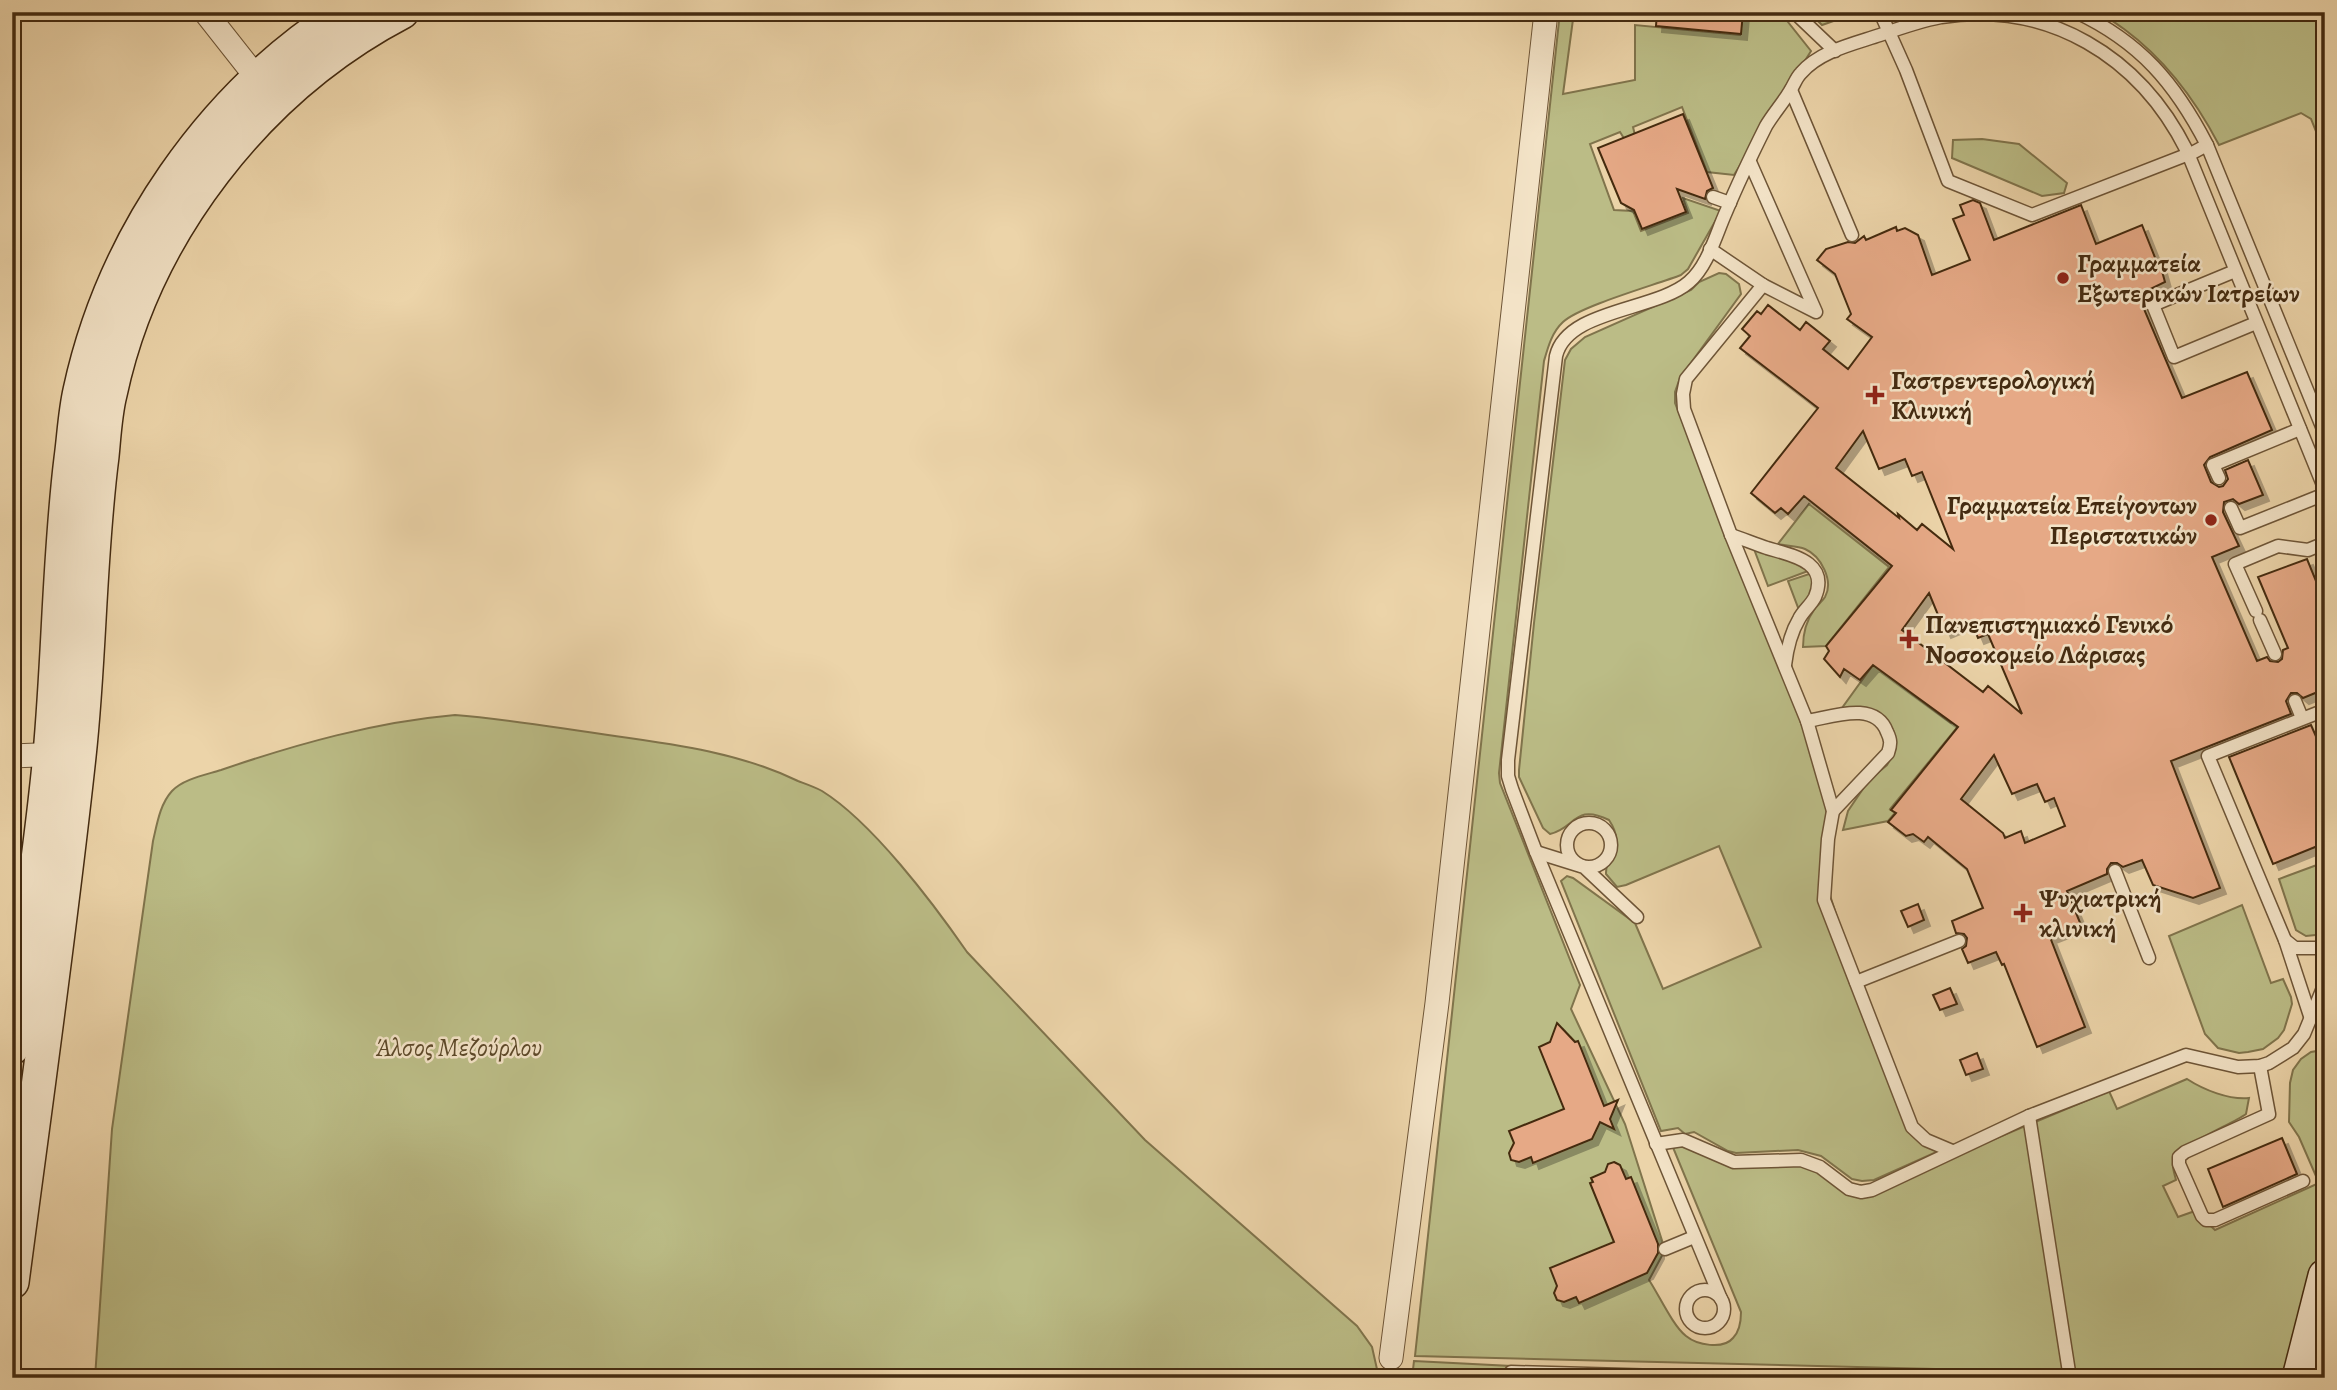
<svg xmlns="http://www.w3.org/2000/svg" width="2337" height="1390" font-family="Alegreya,serif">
<defs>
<filter id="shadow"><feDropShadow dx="6" dy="6" stdDeviation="0" flood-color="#0004"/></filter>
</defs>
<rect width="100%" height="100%" fill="#ecd4a9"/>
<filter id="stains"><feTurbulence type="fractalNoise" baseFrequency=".00286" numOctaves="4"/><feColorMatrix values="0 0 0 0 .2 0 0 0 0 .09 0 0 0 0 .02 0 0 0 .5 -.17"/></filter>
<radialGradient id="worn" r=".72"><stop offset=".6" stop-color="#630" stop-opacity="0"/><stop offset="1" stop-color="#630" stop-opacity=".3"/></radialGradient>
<g fill="#bbbc86" stroke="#80744c" stroke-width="2">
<path d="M 1560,12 L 1574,12 L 1563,94 L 1635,80 L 1635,25 L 1740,35 L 1743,12 L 1780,12 L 1811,51 L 1734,175 L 1707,172 L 1682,107 L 1633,127 L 1635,135 L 1625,140 L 1620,132 L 1590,144 L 1614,210 L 1633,211 L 1641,231 L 1688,213 L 1683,198 L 1721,211 L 1688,269 L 1681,275 C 1655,285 1580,306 1563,322 C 1552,332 1548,347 1544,361 L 1499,773 L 1500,783 L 1580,985 L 1571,1009 L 1625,1124 L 1665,1250 L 1649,1280 C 1659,1295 1673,1326 1686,1336 C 1697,1345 1723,1350 1733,1338 C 1740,1331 1741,1321 1741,1312 L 1672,1145 L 1684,1143 L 1733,1161 L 1792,1160 L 1850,1188 L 1871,1191 L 2109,1091 L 2117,1109 L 2187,1079 C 2204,1090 2229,1100 2249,1098 L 2246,1114 C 2231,1125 2176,1146 2173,1163 C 2172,1168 2175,1175 2176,1180 L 2163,1186 L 2178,1217 L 2195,1211 L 2215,1230 L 2319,1183 L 2299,1137 L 2289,1122 L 2290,1083 L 2293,1070 L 2301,1059 L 2311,1052 L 2323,1050 L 2325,1265 L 2296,1378 L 1415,1356 Z"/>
<polygon points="1809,12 1850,12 1848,16 1822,25"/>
<path d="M 2096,12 L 2325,12 L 2325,154 L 2311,119 L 2301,113 L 2219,145 C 2195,99 2166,60 2124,29 C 2115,23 2107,16 2096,12 Z"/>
<polygon points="1982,139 2019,144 2067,183 2064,193 2042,196 1952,158 1953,140"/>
<path d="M 1719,273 L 1726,274 L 1739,284 L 1741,294 L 1680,378 L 1675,392 L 1675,403 L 1834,793 L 1827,886 L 1889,1078 L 1908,1128 L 1941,1150 L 1874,1180 L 1862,1181 L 1852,1179 L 1821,1156 L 1798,1150 L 1736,1153 L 1728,1151 L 1694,1132 L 1685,1134 L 1678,1128 L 1661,1131 L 1561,881 L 1567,876 L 1573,878 L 1635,923 L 1663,989 L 1761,947 L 1719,846 L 1626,885 L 1617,887 L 1606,874 C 1605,853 1627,847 1609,820 C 1574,803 1576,828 1550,834 L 1543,828 L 1519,777 L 1519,770 L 1534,623 L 1565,360 L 1571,349 L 1585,337 L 1691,290 L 1699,282 Z"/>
<path d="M 1809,504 L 1889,567 L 1826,646 L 1803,647 C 1803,633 1806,621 1814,610 C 1817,605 1822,602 1825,597 C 1834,581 1821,556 1805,549 C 1797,546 1786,546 1778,544 Z"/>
<polygon points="1754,549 1816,568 1768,586"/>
<polygon points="1818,571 1802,618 1788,581"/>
<polygon points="1873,665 1951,723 1955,719 1960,724 1890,809 1895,813 1888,821 1843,830 1848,811 1869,780 1887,765 1895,751 1895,740 1894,732 1889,723 1842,708"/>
<path d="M 455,715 C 507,719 557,728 608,735 C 673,744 738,752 798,781 C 806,784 815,787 822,791 C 872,822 933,903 967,952 L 1145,1140 L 1357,1326 L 1372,1347 L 1379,1378 L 95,1378 L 112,1129 L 153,841 C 157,824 160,804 172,791 C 183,779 205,775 221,770 C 297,744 375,722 455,715 Z"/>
<polygon points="2325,862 2325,934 2306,936 2296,930 2279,879"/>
<polygon points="2242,905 2271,983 2283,979 2291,997 2292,1004 2284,1030 2278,1038 2263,1049 2248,1052 2239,1053 2218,1048 2205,1034 2169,936"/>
<polygon points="1414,1361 1511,1366 1510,1378 1412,1378"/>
</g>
<g fill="#e6a986" stroke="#442b11" stroke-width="2" fill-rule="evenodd" filter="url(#shadow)">
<polygon points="1657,12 1743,12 1741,34 1656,26"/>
<polygon points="1683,114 1713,188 1707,191 1705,199 1677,189 1686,212 1642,229 1634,210 1621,203 1598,148"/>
<path d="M 1973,200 L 1980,203 L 1994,240 L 2081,205 L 2096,244 L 2142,225 L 2158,265 L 2160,264 L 2165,282 L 2138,295 L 2182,398 L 2247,372 L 2272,430 L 2210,457 L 2204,465 L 2211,482 L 2219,487 L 2223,486 L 2228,479 L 2225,470 L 2248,460 L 2263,495 L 2239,504 L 2233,499 L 2224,502 L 2223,512 L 2239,546 L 2212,557 L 2257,661 L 2267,657 L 2270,661 L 2278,662 L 2282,659 L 2283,650 L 2288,648 L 2258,577 L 2307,559 L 2325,603 L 2325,689 L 2303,698 L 2297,693 L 2291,693 L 2286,701 L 2291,714 L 2171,761 L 2220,888 L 2193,898 L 2153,885 L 2142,860 L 2123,867 L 2117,863 L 2111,863 L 2107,869 L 2107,874 L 2067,891 L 2081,925 L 2050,937 L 2085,1027 L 2037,1047 L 2004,964 L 2002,965 L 1996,952 L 1968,963 L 1962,949 L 1966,946 L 1967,938 L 1964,934 L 1956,933 L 1952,921 L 1983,908 L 1967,869 L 1928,837 L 1924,842 L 1913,834 L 1906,836 L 1888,822 L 1896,813 L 1891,810 L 1958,727 L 1873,665 L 1860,680 L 1844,669 L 1840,677 L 1824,659 L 1829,651 L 1826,646 L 1892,566 L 1804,496 L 1788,514 L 1781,508 L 1775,513 L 1751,493 L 1818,408 L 1740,348 L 1750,336 L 1742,329 L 1757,311 L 1761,314 L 1768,305 L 1800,330 L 1806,322 L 1830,341 L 1823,349 L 1848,369 L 1872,337 L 1847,319 L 1851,314 L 1835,274 L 1817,260 L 1826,249 L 1848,242 L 1855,243 L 1864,236 L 1866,240 L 1896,227 L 1897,231 L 1905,228 L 1918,235 L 1932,275 L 1970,260 L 1953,219 L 1964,215 L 1960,205 ZM 1863,431 L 1879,469 L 1905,459 L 1912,476 L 1922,472 L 1953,549 L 1922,524 L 1917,530 L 1898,514 L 1899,518 L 1836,468 ZM 1929,593 L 1945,632 L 1971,621 L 1978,638 L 1988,634 L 2022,714 L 1988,686 L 1983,692 L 1902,630 ZM 1994,755 L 2012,794 L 2037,784 L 2045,802 L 2054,798 L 2065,826 L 2025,843 L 2021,831 L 2005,838 L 2003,833 L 1961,799 Z"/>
<polygon points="2311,725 2325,757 2325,843 2273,864 2229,757"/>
<polygon points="1918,904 1924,920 1908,927 1901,911"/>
<polygon points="1950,988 1957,1004 1940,1010 1933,995"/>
<polygon points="1557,1023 1575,1042 1578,1041 1604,1106 1618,1100 1610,1119 1614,1129 1600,1122 1592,1139 1533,1163 1531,1157 1519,1162 1511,1160 1509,1153 1514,1143 1509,1131 1564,1109 1539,1047 1550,1042"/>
<polygon points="1977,1053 1983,1069 1966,1075 1960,1060"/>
<polygon points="2282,1138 2297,1174 2223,1207 2208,1169"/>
<polygon points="1614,1162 1620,1165 1626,1179 1631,1177 1658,1244 1658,1253 1647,1273 1579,1303 1576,1297 1564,1302 1557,1300 1554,1293 1557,1286 1550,1268 1614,1242 1590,1183 1593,1182 1591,1178 1605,1172 1608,1164"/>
</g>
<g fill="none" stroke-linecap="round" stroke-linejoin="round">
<defs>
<g id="lane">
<polyline points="1794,12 1835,51"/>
<polyline points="1880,12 1906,70 1948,181 2032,215 2194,152 2207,145"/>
<path d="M 2076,12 C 2140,42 2175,83 2207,145 L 2325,434"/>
<polyline points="1791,90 1852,235"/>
<polyline points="1713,197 1730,203"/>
<polyline points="1710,249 1763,285 1816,312 1750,162"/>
<polyline points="2235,271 2153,305 2174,357 2256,323"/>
<polyline points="1763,285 1686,379 1683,394 1684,409 1731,535 1807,721 1833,811 1828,839 1824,900 1912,1127 1926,1140 1952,1151"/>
<polyline points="2219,478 2213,465 2300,429"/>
<polyline points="2231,508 2240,528 2325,494"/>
<path d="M 1731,535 C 1743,539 1755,544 1767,548 C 1790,555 1830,561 1815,597 C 1811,605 1803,611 1799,619 C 1790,634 1787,649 1785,665"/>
<polyline points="2256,611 2235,564 2278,546 2308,550 2325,543"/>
<polyline points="2260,620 2275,654"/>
<polyline points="2295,701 2302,718"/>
<polyline points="2325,710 2208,756 2285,940 2310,1016 2325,1019"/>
<path d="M 1807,721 C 1832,717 1875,700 1887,732 C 1891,740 1891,744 1888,753 L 1833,811"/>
<circle cx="1589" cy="845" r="22"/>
<polyline points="1536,852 1584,867 1637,917"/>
<polyline points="2115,871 2149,958"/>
<polyline points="2285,940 2295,948 2325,948"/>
<polyline points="1856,982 1959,941"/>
<polyline points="2260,1066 2269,1114 2185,1152 2179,1157 2179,1164 2202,1216 2206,1220 2215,1220 2303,1181"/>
<polyline points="2029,1116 2069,1372 2068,1378"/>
<polyline points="1656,1144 1683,1140 1734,1162 1801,1160 1820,1167 1849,1189 1861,1192 1872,1190 2029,1116 2186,1055 2238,1067 2260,1066 2269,1063 2293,1048 2304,1034 2325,983"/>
<polyline points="1665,1249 1694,1237"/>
<circle cx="1705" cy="1309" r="19"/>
<path d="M 1721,1299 L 1536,852 L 1512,789 L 1508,776 L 1508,760 L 1556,356 C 1567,309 1656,311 1689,282 C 1708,266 1716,234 1726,212 C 1738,183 1752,154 1766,126 C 1773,114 1783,103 1790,91 C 1794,85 1796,78 1801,73 C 1820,51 1853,44 1880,35 C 1900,28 1920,21 1941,17 C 2049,0 2140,57 2187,151 L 2325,490"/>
<polyline points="1511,1372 1734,1378"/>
</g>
<g id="street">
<polyline points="205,12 257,78"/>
<polyline points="12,756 62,754"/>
<polyline points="1391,1358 1437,1003 1546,12"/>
</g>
<g id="secondary">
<path d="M 12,1048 C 25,951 41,853 50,754 C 59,656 59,557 71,459 C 74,437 75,413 80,391 C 113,238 211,96 343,12"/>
<path d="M 12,1282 C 35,1107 60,932 79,756 C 90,656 89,556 102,456 C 104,436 105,414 110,394 C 144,234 257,88 402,12"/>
<polyline points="2299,1378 2325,1276"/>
</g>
</defs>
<use href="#lane" stroke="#6e5537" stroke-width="15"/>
<use href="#street" stroke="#6e5537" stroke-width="25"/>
<use href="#secondary" stroke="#442b11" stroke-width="36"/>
<use href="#lane" stroke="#f3e3c7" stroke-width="12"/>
<use href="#street" stroke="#f3e3c7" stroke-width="23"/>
<use href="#secondary" stroke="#f3e3c7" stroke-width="33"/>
</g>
<g fill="#8f2418" stroke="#f3e3c7" stroke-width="2.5">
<circle cx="2063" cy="278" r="7"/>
<path d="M1871.5 384.5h7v7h7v7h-7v7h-7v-7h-7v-7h7z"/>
<circle cx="2211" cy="520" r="7"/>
<path d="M1905.5 628.5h7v7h7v7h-7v7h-7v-7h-7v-7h7z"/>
<path d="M2019.5 902.5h7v7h7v7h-7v7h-7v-7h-7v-7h7z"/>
</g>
<g text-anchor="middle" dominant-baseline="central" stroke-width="5" stroke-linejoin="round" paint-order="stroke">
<g font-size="26" font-weight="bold" fill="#442b11" stroke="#f3e3c7" text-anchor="start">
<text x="2077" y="263">Γραμματεία<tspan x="2077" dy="30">Εξωτερικών Ιατρείων</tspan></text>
<text x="1891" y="380">Γαστρεντερολογική<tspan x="1891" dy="30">Κλινική</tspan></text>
<text x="2197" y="505" text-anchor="end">Γραμματεία Επείγοντων<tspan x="2197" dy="30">Περιστατικών</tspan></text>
<text x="1925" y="624">Πανεπιστημιακό Γενικό<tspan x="1925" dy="30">Νοσοκομείο Λάρισας</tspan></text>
<text x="2039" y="898">Ψυχιατρική<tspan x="2039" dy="30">κλινική</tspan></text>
</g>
<g font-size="26" font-style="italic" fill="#5c4828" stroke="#f3e3c7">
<text x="458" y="1047">Άλσος Μεζούρλου</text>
</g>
</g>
<rect width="2337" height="1390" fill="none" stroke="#ecd4a9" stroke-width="42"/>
<rect x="14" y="14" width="2309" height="1362" fill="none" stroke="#442b11" stroke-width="3.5"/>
<rect x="21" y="21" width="2295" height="1348" fill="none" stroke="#442b11" stroke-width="2"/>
<rect width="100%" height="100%" filter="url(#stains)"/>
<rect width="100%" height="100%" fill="url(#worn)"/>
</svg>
